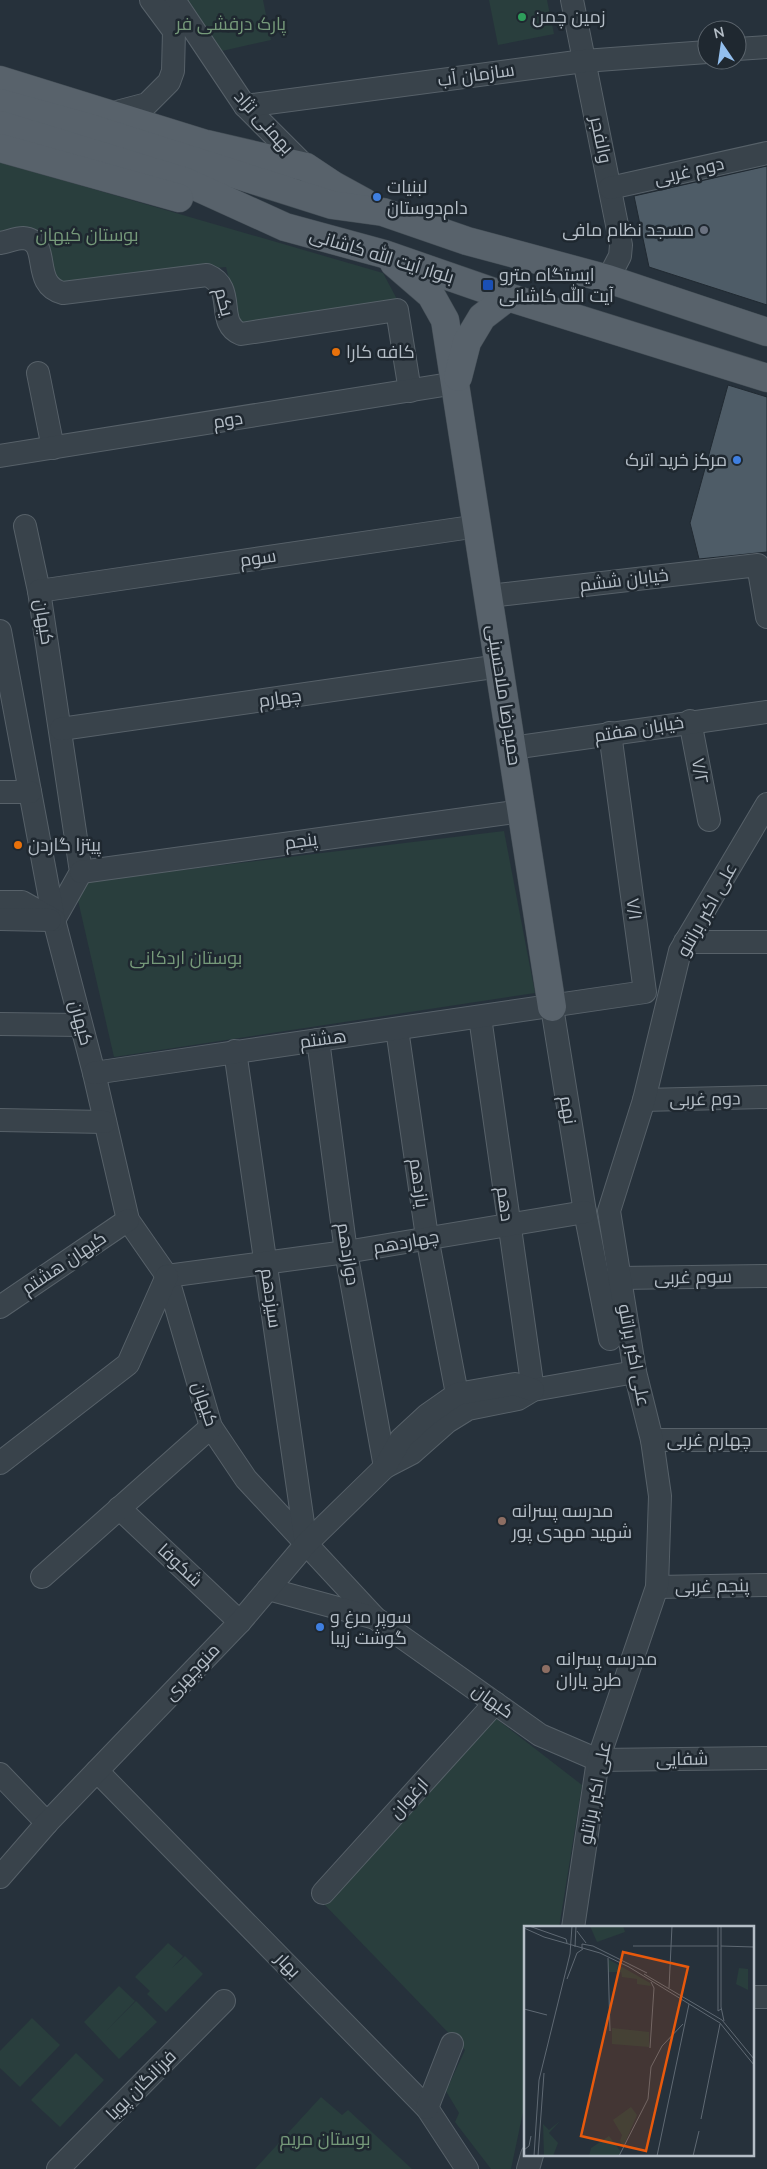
<svg xmlns="http://www.w3.org/2000/svg" width="767" height="2169" font-family="'Nunito Sans',Cairo,sans-serif">
<rect width="100%" height="100%" fill="#26313b"/>
<g fill="#293e3d">
<polygon points="183,0 263,0 271,40 222,51"/>
<polygon points="489,0 547,0 554,34 498,45"/>
<polygon points="0,162 383,273 399,303 240,326 226,267 54,284 36,230 0,237"/>
<polygon points="504,831 535,993 114,1057 74,883"/>
<polygon points="494,1717 582,1785 559,1928 526,1928 526,2098 511,2169 491,2169 455,2122 459,2113 446,2091 465,2050 322,1902"/>
<polygon points="168,1943 183,1956 172,1968 185,1956 203,1974 166,2012 147,1994 150,1991 135,1977"/>
<polygon points="119,1986 135,2001 105,2032 136,2001 157,2022 119,2059 84,2022"/>
<polygon points="32,2018 60,2045 20,2087 0,2068 0,2051"/>
<polygon points="76,2053 104,2080 60,2127 31,2100"/>
<polygon points="321,2097 342,2115 348,2110 412,2169 255,2169"/>
</g>
<g fill="#4e5c67" stroke="#212a32">
<polygon points="767,166 767,305 649,267 634,196"/>
<polygon points="728,385 767,397 767,552 699,559 690,523"/>
</g>
<g fill="none" stroke-linecap="round" stroke-linejoin="round">
<defs>
<g id="minor">
<polyline points="174,0 245,106 306,167"/>
<polyline points="572,0 621,245 620,256 608,279"/>
<polyline points="737,49 767,47"/>
<polyline points="245,106 584,61 707,52"/>
<polyline points="113,113 147,104 169,82 173,71 174,31 151,0"/>
<polyline points="610,188 767,153"/>
<path d="M 0,243 C 7,242 16,238 23,238 C 53,240 29,285 63,293 L 207,275 C 238,288 214,323 241,334 L 397,310 L 410,391"/>
<polyline points="38,373 53,448"/>
<polyline points="0,456 456,383"/>
<polyline points="25,526 39,591 81,872 54,920"/>
<polyline points="39,591 478,526"/>
<polyline points="489,596 758,565 767,617"/>
<polyline points="0,631 54,920 94,1073 128,1220 167,1276 211,1427 246,1479 375,1618 540,1735 598,1760 767,1758"/>
<polyline points="690,721 709,820"/>
<polyline points="61,729 500,666"/>
<polyline points="512,748 767,712"/>
<polyline points="0,792 30,792"/>
<polyline points="81,872 522,811"/>
<polyline points="0,902 22,902 54,920"/>
<polyline points="0,919 50,920"/>
<polyline points="685,942 767,942"/>
<polyline points="552,1007 585,1212 610,1339"/>
<polyline points="480,1017 533,1390"/>
<polyline points="0,1024 81,1025"/>
<polyline points="397,1029 427,1237 457,1394"/>
<polyline points="318,1040 346,1252 385,1467"/>
<polyline points="235,1051 306,1544"/>
<polyline points="94,1073 645,992 610,733"/>
<polyline points="644,1100 767,1097"/>
<polyline points="0,1120 105,1122"/>
<polyline points="167,1276 346,1252 585,1212"/>
<polyline points="619,1278 767,1276"/>
<polyline points="0,1307 128,1220"/>
<polyline points="652,1440 767,1440"/>
<polyline points="0,1463 128,1364 167,1276"/>
<polyline points="385,1467 412,1453 447,1422 468,1409 518,1399 533,1390 635,1372"/>
<polyline points="119,1508 240,1622"/>
<polyline points="42,1577 211,1427"/>
<polyline points="657,1587 767,1585"/>
<polyline points="268,1589 375,1618"/>
<polyline points="97,1771 427,2108 467,2169"/>
<polyline points="0,1774 47,1823"/>
<polyline points="0,1877 47,1823 240,1622 306,1544 385,1467 401,1439 427,1415 457,1394 515,1384 533,1390"/>
<polyline points="323,1893 495,1703"/>
<polyline points="573,1928 598,1760 657,1587 660,1496 652,1440 635,1372 609,1211 644,1100 680,951 767,804"/>
<polyline points="753,1997 767,1997"/>
<polyline points="427,2108 452,2044"/>
<polyline points="58,2169 224,2001"/>
<polyline points="528,2169 532,2155"/>
</g>
<g id="major">
<polyline points="0,80 206,144 306,167 333,185 364,202"/>
<polyline points="0,103 87,127 332,205 383,212 467,241 608,279 767,332"/>
<polyline points="0,125 186,182 285,227 384,254 508,297 767,378"/>
<polyline points="0,148 179,198"/>
<polyline points="394,263 431,295 445,320 552,1007"/>
<polyline points="458,377 467,342 482,317 508,297"/>
</g>
</defs>
<use href="#minor" stroke="#576169" stroke-width="24"/>
<use href="#major" stroke="#424c54" stroke-width="29"/>
<use href="#minor" stroke="#39434b" stroke-width="22"/>
<use href="#major" stroke="#58626b" stroke-width="28"/>
</g>
<circle fill="#2e9e5b" stroke="#1f2830" stroke-width="2" cx="522" cy="17" r="5"/>
<g fill="#3f7fe0" stroke="#1f2830" stroke-width="2">
<circle cx="377" cy="197" r="5"/>
<circle cx="737" cy="460" r="5"/>
<circle cx="320" cy="1627" r="5"/>
</g>
<circle fill="#6b7280" stroke="#1f2830" stroke-width="2" cx="704" cy="230" r="5"/>
<rect fill="#1a4fb4" stroke="#1f2830" stroke-width="2" x="482" y="279" width="12" height="12" rx="2.5"/>
<g fill="#e8710a" stroke="#1f2830" stroke-width="2">
<circle cx="336" cy="352" r="5"/>
<circle cx="18" cy="845" r="5"/>
</g>
<g fill="#8d6e63" stroke="#1f2830" stroke-width="2">
<circle cx="502" cy="1521" r="5"/>
<circle cx="546" cy="1669" r="5"/>
</g>
<g text-anchor="middle" dominant-baseline="central" stroke-width="5" stroke-linejoin="round" paint-order="stroke">
<g font-size="18" fill="#b5bec7" stroke="#1f2830" text-anchor="start">
<text x="532" y="17">زمین چمن</text>
<text x="387" y="187">لبنیات<tspan x="387" dy="21">دام‌دوستان</tspan></text>
<text x="694" y="230" text-anchor="end">مسجد نظام مافی</text>
<text x="499" y="275">ایستگاه مترو<tspan x="499" dy="21">آیت الله کاشانی</tspan></text>
<text x="346" y="352">کافه کارا</text>
<text x="727" y="460" text-anchor="end">مرکز خرید اترک</text>
<text x="28" y="845">پیتزا گاردن</text>
<text x="512" y="1511">مدرسه پسرانه<tspan x="512" dy="21">شهید مهدی پور</tspan></text>
<text x="330" y="1617">سوپر مرغ و<tspan x="330" dy="21">گوشت زیبا</tspan></text>
<text x="556" y="1659">مدرسه پسرانه<tspan x="556" dy="21">طرح یاران</tspan></text>
</g>
<g font-size="18" fill="#769a7a" stroke="#1f2830">
<text x="231" y="24">پارک درفشی فر</text>
<text x="87" y="235">بوستان کیهان</text>
<text x="186" y="958">بوستان اردکانی</text>
<text x="325" y="2139">بوستان مریم</text>
</g>
<g font-size="18" fill="#b5bec7" stroke="#1f2830">
<text transform="translate(476 75) rotate(-8)">سازمان آب</text>
<text transform="translate(264 122) rotate(48)">بهمنی نژاد</text>
<text transform="translate(601 140) rotate(78)">والفجر</text>
<text transform="translate(689 171) rotate(-13)">دوم غربی</text>
<text transform="translate(382 256) rotate(17)">بلوار آیت الله کاشانی</text>
<text transform="translate(224 302) rotate(75)">یکم</text>
<text transform="translate(228 420) rotate(-9)">دوم</text>
<text transform="translate(258 558) rotate(-8)">سوم</text>
<text transform="translate(624 580) rotate(-7)">خیابان ششم</text>
<text transform="translate(44 622) rotate(81)">کیهان</text>
<text transform="translate(504 695) rotate(81)">حمیدرضا ملاحسینی</text>
<text transform="translate(280 698) rotate(-8)">چهارم</text>
<text transform="translate(639 729) rotate(-9)">خیابان هفتم</text>
<text transform="translate(700 771) rotate(79)">۷/۲</text>
<text transform="translate(301 841) rotate(-8)">پنجم</text>
<text transform="translate(634 909) rotate(82)">۷/۱</text>
<text transform="translate(707 910) rotate(-61)">علی اکبر براتلو</text>
<text transform="translate(81 1023) rotate(75)">کیهان</text>
<text transform="translate(323 1039) rotate(-8)">هشتم</text>
<text transform="translate(705 1099) rotate(-1)">دوم غربی</text>
<text transform="translate(568 1110) rotate(81)">نهم</text>
<text transform="translate(419 1183) rotate(82)">یازدهم</text>
<text transform="translate(505 1204) rotate(82)">دهم</text>
<text transform="translate(406 1242) rotate(-10)">چهاردهم</text>
<text transform="translate(348 1254) rotate(81)">دوازدهم</text>
<text transform="translate(64 1263) rotate(-34)">کیهان هشتم</text>
<text transform="translate(693 1277) rotate(-1)">سوم غربی</text>
<text transform="translate(271 1298) rotate(82)">سیزدهم</text>
<text transform="translate(634 1355) rotate(79)">علی اکبر براتلو</text>
<text transform="translate(205 1404) rotate(71)">کیهان</text>
<text x="709" y="1440">چهارم غربی</text>
<text transform="translate(180 1565) rotate(43)">شکوفا</text>
<text transform="translate(712 1586) rotate(-1)">پنجم غربی</text>
<text transform="translate(192 1672) rotate(-46)">منوچهری</text>
<text transform="translate(493 1701) rotate(35)">کیهان</text>
<text transform="translate(682 1759) rotate(-1)">شفایی</text>
<text transform="translate(595 1793) rotate(-79)">علی اکبر براتلو</text>
<text transform="translate(409 1798) rotate(-48)">ارغوان</text>
<text transform="translate(288 1965) rotate(46)">بهار</text>
<text transform="translate(141 2085) rotate(-45)">فرزانگان پویا</text>
</g>
</g>
<g transform="translate(524 1926)">
<rect width="230" height="230" fill="#26313b"/>
<path d="M 66,0 L 99,0 L 101,6 L 73,16 ZM 84,33 L 126,57 L 127,60 L 113,58 L 113,53 L 98,51 L 97,46 L 84,46 ZM 215,42 L 224,43 L 224,64 L 212,58 ZM 88,102 L 125,106 L 125,121 L 88,118 ZM 107,181 L 113,189 L 99,221 L 96,215 L 98,209 L 89,194 ZM 36,195 L 25,207 L 34,217 L 29,230 L 20,230 L 19,198 L 25,204 ZM 85,210 L 97,226 L 94,230 L 65,230 L 67,222 Z" fill="#293e3d"/>
<path fill="none" stroke="#5f6973" stroke-width="1" d="M 5,0 L 42,13 L 43,17M 194,0 L 194,85 L 197,83M 197,0 L 197,81 L 200,95M 0,2 L 20,11 L 76,27 L 105,41 L 196,97 L 230,139M 53,5 L 62,17M 109,20 L 194,20M 197,20 L 230,21M 51,21 L 52,0M 58,23 L 58,18 L 69,20 L 123,47M 84,32 L 86,105M 120,48 L 198,94 L 230,133M 43,53 L 53,27 L 59,23M 145,62 L 148,0M 0,83 L 23,89M 126,122 L 130,62 L 127,56M 177,193 L 196,98M 0,224 L 5,220 L 7,210M 10,230 L 15,154 L 46,28 L 48,0M 14,230 L 20,147M 95,230 L 124,173 L 127,141 L 138,120 L 159,98M 133,230 L 165,78M 169,230 L 175,205"/>
<path fill="#e8590c" fill-opacity="0.15" stroke="#e8590c" stroke-width="2.5" d="M 99,26 L 164,41 L 122,225 L 57,210 Z"/>
<rect width="230" height="230" fill="none" stroke="#b5bec7" stroke-width="2.5"/>
</g>
<g transform="translate(722 45) rotate(347)"><circle r="24" fill="#1f2830" stroke="#5b646c"/>
<path d="M0-4L9 19L0 12L-9 19Z" fill="#93bfee"/>
<text y="-8" font-size="14" font-weight="bold" text-anchor="middle" fill="#b5bec7">N</text>
</g>
</svg>
